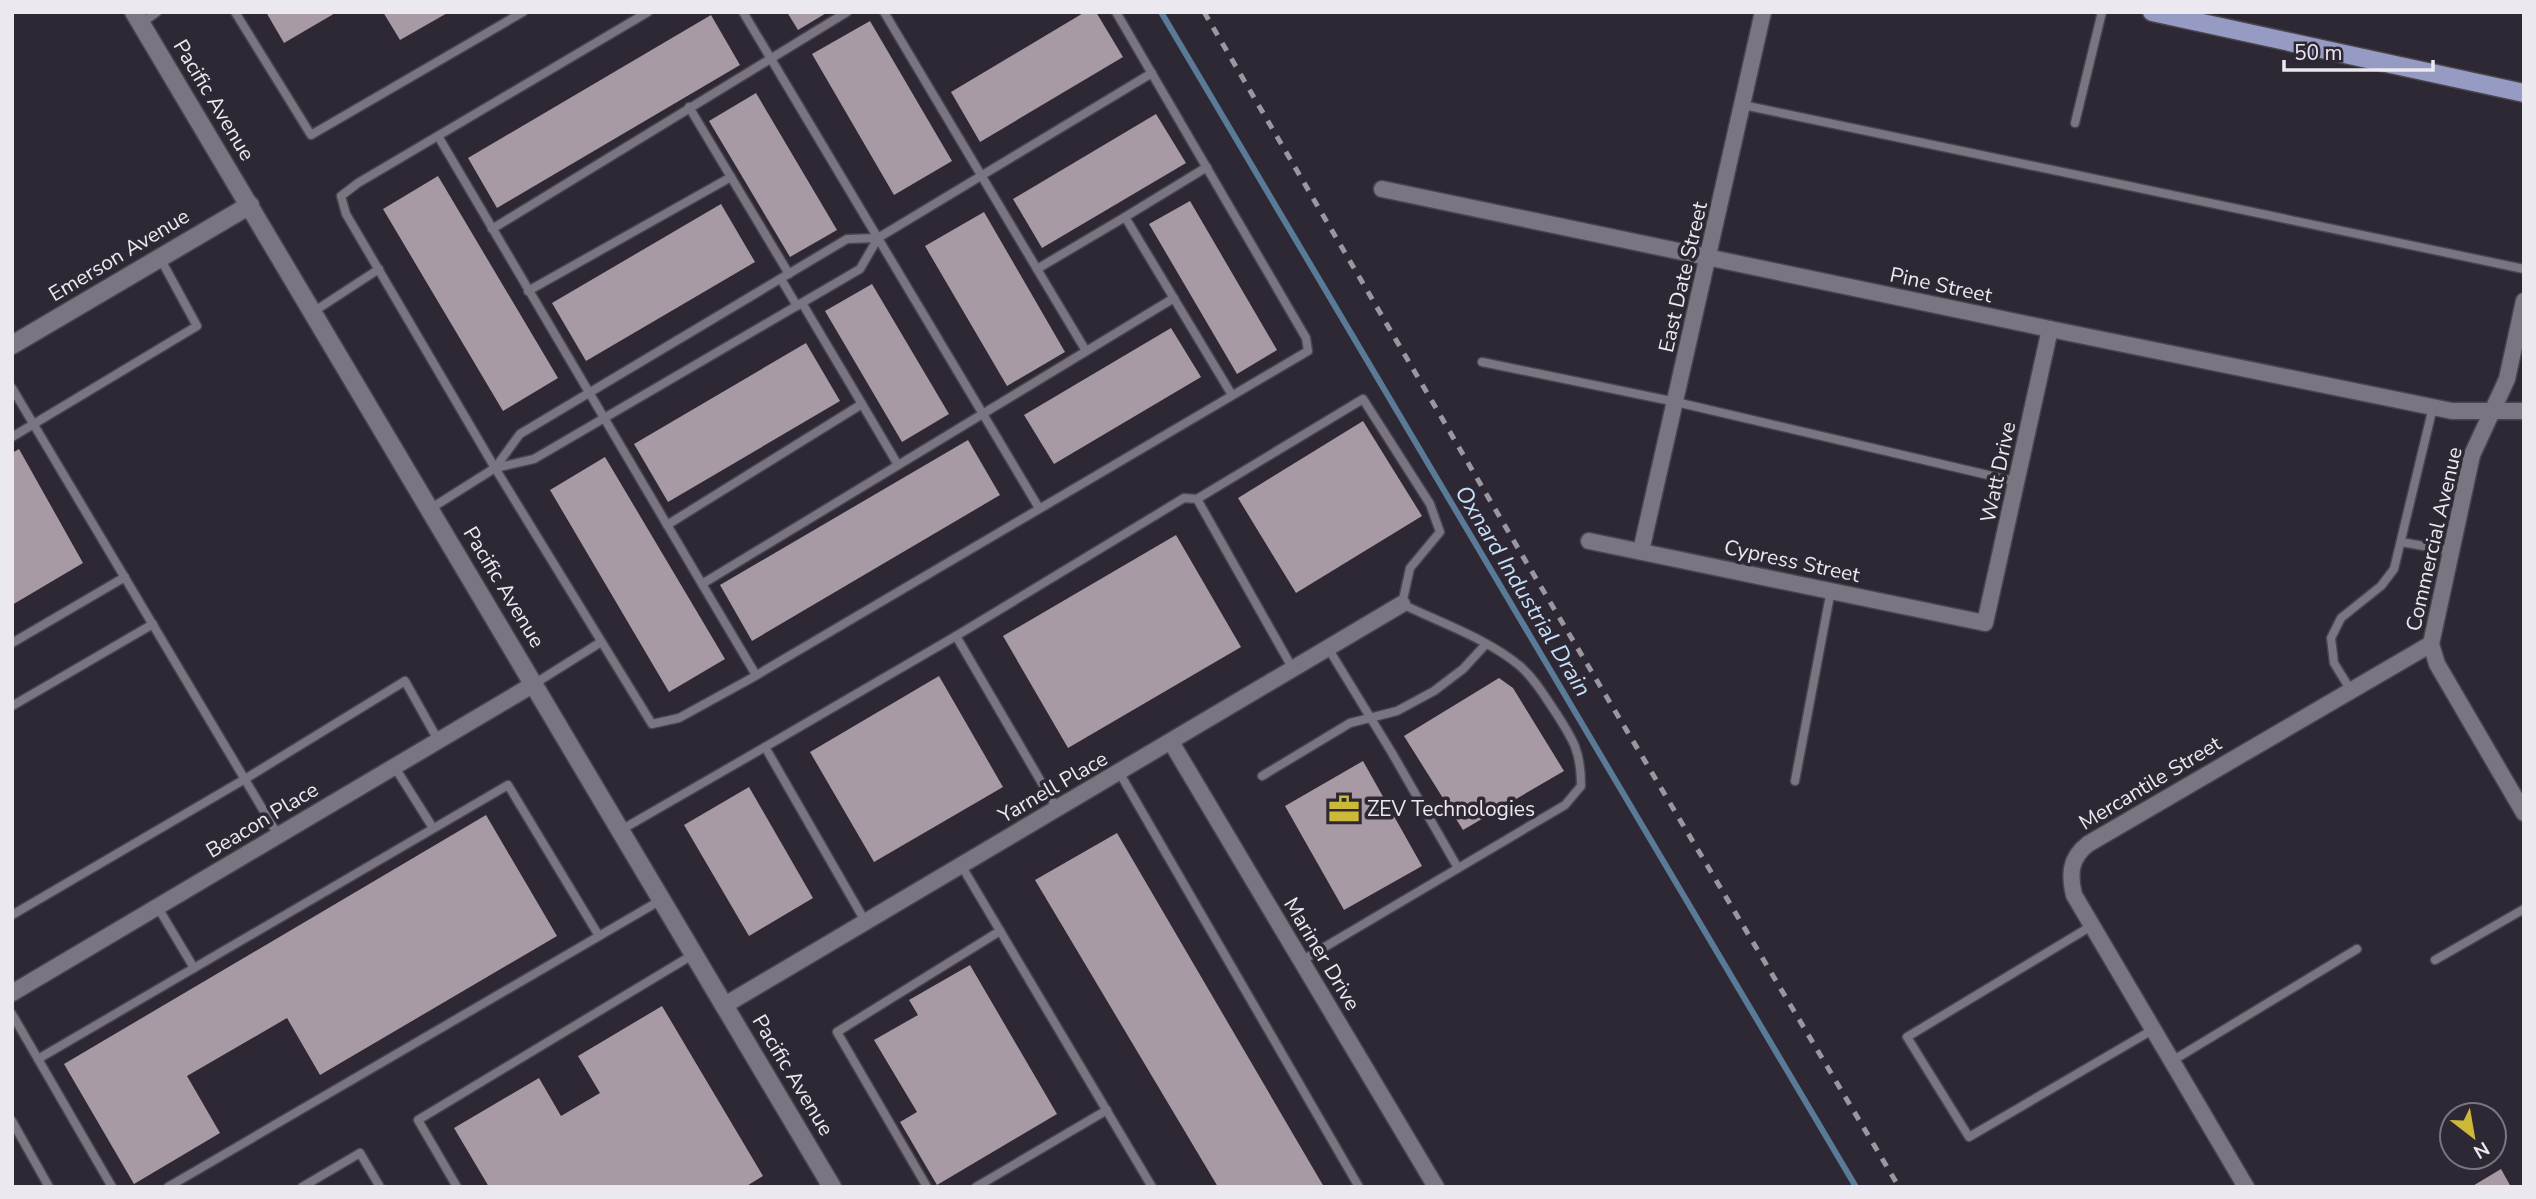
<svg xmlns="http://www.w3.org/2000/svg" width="2536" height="1199" font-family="'Nunito Sans',sans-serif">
<rect width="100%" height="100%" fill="#2e2834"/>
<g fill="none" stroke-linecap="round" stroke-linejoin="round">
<polyline stroke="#597b98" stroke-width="6" points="1161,12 1856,1187"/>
</g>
<g fill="#a89aa4">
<polygon points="266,12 337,12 284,43"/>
<polygon points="383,12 449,12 400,40"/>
<polygon points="787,12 828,12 798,30"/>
<polygon points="1085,12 1096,12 1123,57 980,142 951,92"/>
<polygon points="711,15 740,65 497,208 468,158"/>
<polygon points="870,21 952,161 894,195 812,54"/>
<polygon points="756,93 837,230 790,257 709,121"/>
<polygon points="1156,114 1186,163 1042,248 1013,199"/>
<polygon points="438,176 558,378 503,411 383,209"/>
<polygon points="1190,201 1277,350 1237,374 1149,224"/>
<polygon points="721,204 755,262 586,361 552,303"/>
<polygon points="984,212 1065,352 1007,386 925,246"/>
<polygon points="872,284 949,414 902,442 825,311"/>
<polygon points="1171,328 1201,377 1054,464 1024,415"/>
<polygon points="806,343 840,401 668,502 634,444"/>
<polygon points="1363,421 1422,516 1296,593 1238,498"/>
<polygon points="968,440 1000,495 752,641 720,585"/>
<polygon points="19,449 83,563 12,605 12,453"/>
<polygon points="605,457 725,659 669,692 550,490"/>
<polygon points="1176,535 1241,647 1068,748 1003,636"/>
<polygon points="939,676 1003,787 874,862 810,752"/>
<polygon points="1499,678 1513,688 1564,771 1463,830 1404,736"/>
<polygon points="1363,761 1422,866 1344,910 1285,806"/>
<polygon points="749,787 813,898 749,936 684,825"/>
<polygon points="486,815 557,936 320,1075 287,1018 187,1076 220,1133 134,1184 64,1064"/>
<polygon points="1117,833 1324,1187 1218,1187 1035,880"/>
<polygon points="970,965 1057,1114 937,1185 900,1122 917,1112 874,1040 918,1015 909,1000"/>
<polygon points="662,1006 763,1176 745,1187 489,1187 454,1128 539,1078 561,1116 600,1093 578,1056"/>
<polygon points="2501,1169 2511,1187 2471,1187"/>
</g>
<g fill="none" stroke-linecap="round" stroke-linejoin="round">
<defs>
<g id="service">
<polyline points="235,12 311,135 523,12"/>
<polyline points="648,12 358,183 341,196 346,214 495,468 652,724 679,718 750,679 1308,351 1306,338 1116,12"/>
<polyline points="743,12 1039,508"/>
<polyline points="884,12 1037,269 1125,217"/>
<polyline points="142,23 157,12"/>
<polyline points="1743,105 2524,269"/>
<polyline points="689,107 789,274"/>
<polyline points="2075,123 2102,12"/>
<polyline points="438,136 702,584"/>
<polyline points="1207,167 1125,217 1232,395"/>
<polyline points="492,229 847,12"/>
<polyline points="878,238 1152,73"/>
<polyline points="1037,269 1086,351"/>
<polyline points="781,279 797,306"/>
<polyline points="528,291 731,177"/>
<polyline points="802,303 862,404"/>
<polyline points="313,312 379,269"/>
<polyline points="1482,362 1676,402 2018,482"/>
<polyline points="12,388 278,835"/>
<polyline points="12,437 197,326 160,258"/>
<path d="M 1197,499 L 1363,399 L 1430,504 L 1440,532 L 1410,568 L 1402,604 C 1441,623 1486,638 1520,666 C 1535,679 1545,697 1556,713 C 1574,741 1581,752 1581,786 L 1565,805 L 1301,961"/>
<polyline points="430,509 495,468 534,459 860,269 878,238 847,239 520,434 495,468"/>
<polyline points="667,525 862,404 898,465"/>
<polyline points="2401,542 2452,551"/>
<polyline points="12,643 125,577"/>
<polyline points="1328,648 1392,753 1458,868"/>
<polyline points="756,675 702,584 1174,298"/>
<polyline points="534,684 601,642"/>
<polyline points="2350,689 2334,663 2331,638 2341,618 2381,586 2394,569 2433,407"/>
<polyline points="12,706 153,624"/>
<polyline points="394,766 433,828"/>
<polyline points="1119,772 1359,1187"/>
<polyline points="1262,776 1350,723 1397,711 1434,691 1463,669 1486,644"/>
<polyline points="1795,781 1831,590"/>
<polyline points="1057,809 956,636 1184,498 1197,499 1293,669"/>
<polyline points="621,830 765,747"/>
<polyline points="961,865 1152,1187"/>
<polyline points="157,906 194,968"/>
<polyline points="12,915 245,779 405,681 438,740"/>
<polyline points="865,921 765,747 956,636"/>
<polyline points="2093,925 1907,1037 1969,1137 2154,1029"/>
<polyline points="2435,960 2524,909"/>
<polyline points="12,1014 112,1187"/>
<polyline points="38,1059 508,785 599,936"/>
<polyline points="2172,1061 2357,949"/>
<polyline points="12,1121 49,1187"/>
<polyline points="168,1187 661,900"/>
<polyline points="302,1187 360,1153 380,1187"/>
<polyline points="457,1187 418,1120 694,954"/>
<polyline points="927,1187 837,1032 1000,931"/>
<polyline points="976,1187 1107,1110"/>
</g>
<g id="minor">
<polyline points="1382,189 2050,329 2452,411 2524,411"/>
<polyline points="2524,301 2507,379 2472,455 2431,644 2437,664 2524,813"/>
<polyline points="1589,541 1985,623 2050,329"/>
<polyline points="1641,551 1763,12"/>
<polyline points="1171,742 1436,1187"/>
<polyline points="12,993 534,684"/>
<polyline points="725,1005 1402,604"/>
<path d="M 2246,1187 L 2074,895 C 2069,874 2070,858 2088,844 L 2431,644"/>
</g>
<g id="tertiary">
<polyline points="134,12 832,1187"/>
<polyline points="12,345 250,205"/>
</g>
<polyline id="primary" points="2152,12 2524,93"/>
</defs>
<use href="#service" stroke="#49454e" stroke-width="11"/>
<use href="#minor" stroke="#49454e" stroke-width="19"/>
<use href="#tertiary" stroke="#49454e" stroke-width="21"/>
<use href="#primary" stroke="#49454e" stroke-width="21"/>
<use href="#service" stroke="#7b7582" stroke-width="8"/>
<use href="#minor" stroke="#7b7582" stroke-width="16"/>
<use href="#tertiary" stroke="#7b7582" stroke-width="18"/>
<use href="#primary" stroke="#969bc3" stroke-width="18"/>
<polyline stroke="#9b97a0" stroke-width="5" stroke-dasharray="9 9" stroke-linecap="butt" points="1204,12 1522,555 1899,1187"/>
</g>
<defs>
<symbol id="office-bare" viewBox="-9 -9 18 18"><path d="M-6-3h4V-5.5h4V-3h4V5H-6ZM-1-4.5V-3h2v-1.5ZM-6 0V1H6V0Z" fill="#cdb938" stroke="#2e2834" stroke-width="2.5" paint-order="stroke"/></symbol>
</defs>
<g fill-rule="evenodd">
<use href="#office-bare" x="1322" y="787" width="44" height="44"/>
</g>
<g text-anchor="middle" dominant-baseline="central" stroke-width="7" stroke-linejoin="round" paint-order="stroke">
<g font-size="21" fill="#ece8f0" stroke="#2e2834">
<text transform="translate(214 100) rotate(59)">Pacific Avenue</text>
<text transform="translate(119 255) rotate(-31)">Emerson Avenue</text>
<text transform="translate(1683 277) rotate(-77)">East Date Street</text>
<text transform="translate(1941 285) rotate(12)">Pine Street</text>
<text transform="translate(1998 472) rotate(-78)">Watt Drive</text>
<text transform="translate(2434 539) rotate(-77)">Commercial Avenue</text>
<text transform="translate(1792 561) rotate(12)">Cypress Street</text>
<text transform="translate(504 587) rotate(59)">Pacific Avenue</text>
<text transform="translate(2150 783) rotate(-31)">Mercantile Street</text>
<text transform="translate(1053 787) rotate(-30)">Yarnell Place</text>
<text transform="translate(262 820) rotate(-31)">Beacon Place</text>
<text transform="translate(1322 954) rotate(59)">Mariner Drive</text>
<text transform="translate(793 1075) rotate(59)">Pacific Avenue</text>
</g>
<g font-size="21" fill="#ece8f0" stroke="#2e2834" text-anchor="start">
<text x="1367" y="809">ZEV Technologies</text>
</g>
<g font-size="23" font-style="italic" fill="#c5e1f9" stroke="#2e2834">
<text transform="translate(1523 591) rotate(59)">Oxnard Industrial Drain</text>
</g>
</g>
<rect width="2536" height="1199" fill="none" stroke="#ece8f0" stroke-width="28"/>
<g transform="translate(2473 1136) rotate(149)"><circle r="33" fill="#2e2834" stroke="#7a757f" stroke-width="2"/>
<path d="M0-5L12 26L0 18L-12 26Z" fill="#cdb938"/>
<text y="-10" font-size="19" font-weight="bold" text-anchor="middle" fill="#ece8f0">N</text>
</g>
<path d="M2284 60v10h149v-10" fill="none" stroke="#ece8f0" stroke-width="3.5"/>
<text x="2294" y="60" font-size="21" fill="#ece8f0" stroke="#2e2834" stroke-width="5" paint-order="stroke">50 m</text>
</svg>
